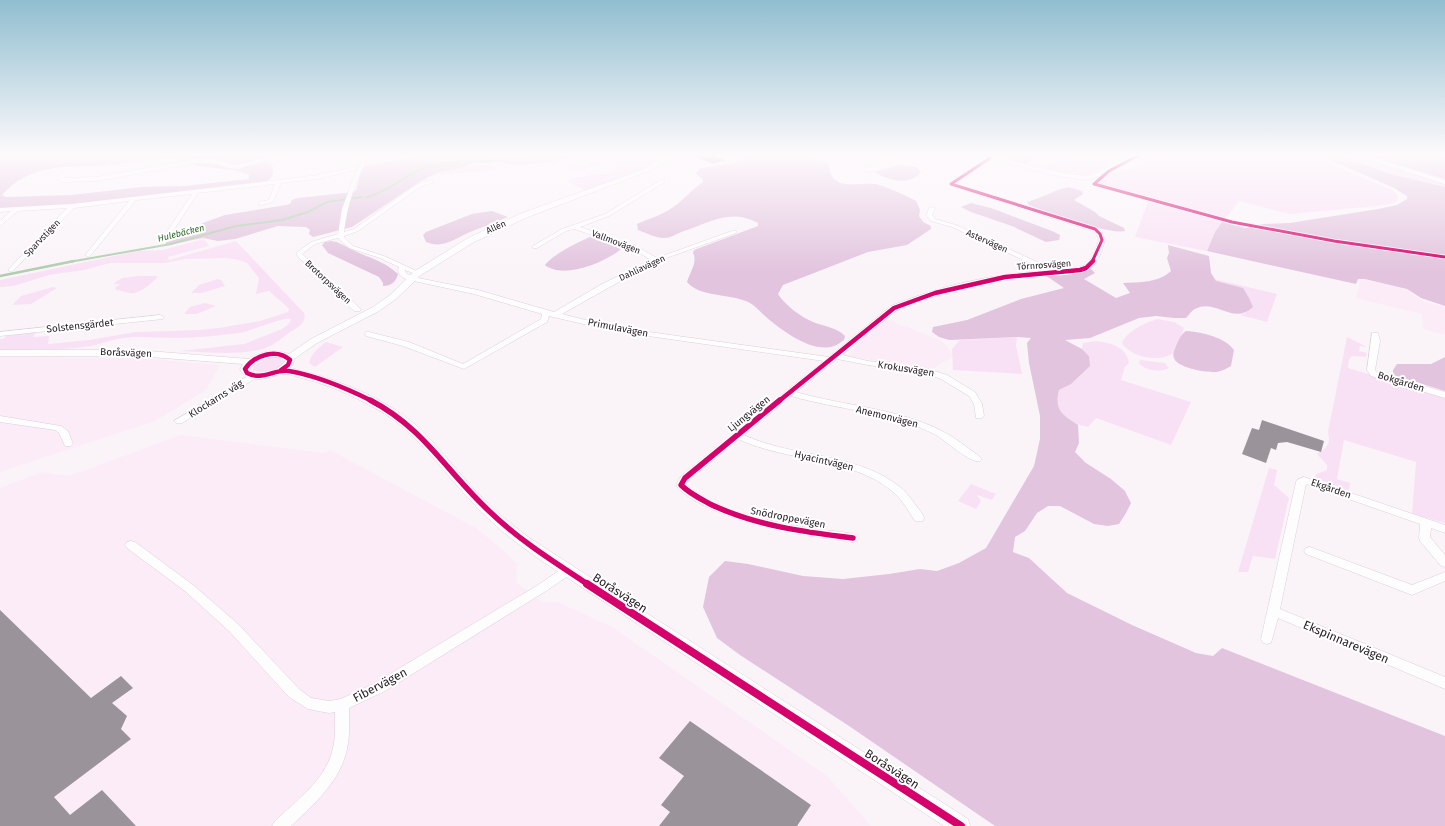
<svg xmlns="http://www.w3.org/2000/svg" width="1445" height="826" font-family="'Fira Sans',sans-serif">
<rect width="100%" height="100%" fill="#faf4f9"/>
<g fill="#fbecf8">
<polygon points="1365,279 1407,289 1413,295 1425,302 1445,307 1445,335 1423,329 1422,314 1356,298 1360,281"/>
<polygon points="886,319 940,340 947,346 953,356 932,369 876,361 848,356 864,335"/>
<polygon points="0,357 142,358 220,365 206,390 155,421 0,472"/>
<polygon points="181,435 324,453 330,450 476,528 503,550 517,564 516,582 543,602 558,602 612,627 827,776 871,826 0,826 0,488 42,472 69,476"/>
</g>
<g fill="#f9e1f5">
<path d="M 634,155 L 665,155 C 644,172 618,179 592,189 L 584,190 L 569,182 L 570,179 L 614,171 L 616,166 C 604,155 581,176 568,168 Z"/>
<path d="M 1062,155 L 1082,159 L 1102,159 L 1109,162 L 1108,165 C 1102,168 1096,172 1091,174 C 1075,179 1055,171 1041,167 L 1056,163 Z"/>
<path d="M 1156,155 L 1310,155 L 1394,191 L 1399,198 L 1394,203 L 1376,206 L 1290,214 L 1239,201 L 1215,232 L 1207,251 L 1135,237 L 1149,199 L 1096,185 C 1109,170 1110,174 1127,170 C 1137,168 1148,162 1156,155 Z"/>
<polygon points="1338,155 1352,155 1445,184 1445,187 1387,173"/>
<polygon points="491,164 496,168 494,170 429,176 467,166"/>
<path d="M 204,239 L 209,246 L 168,257 L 169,260 L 236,241 L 304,313 C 307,322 299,327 292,331 C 283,337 273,346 263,349 C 236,356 207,352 180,351 L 244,344 L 282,329 L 289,324 L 291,319 C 282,317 252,331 239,333 C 217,336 194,338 172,338 C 156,338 140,336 124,338 C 112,339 102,344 91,346 C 61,351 30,349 0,350 L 0,339 L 3,339 L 7,335 L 36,332 L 33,337 L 49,336 L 48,344 L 89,340 L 136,332 L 198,330 L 219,328 L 260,321 L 288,312 L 289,309 C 283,302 276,298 269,291 L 256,294 L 259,278 L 247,263 L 242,261 L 228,258 L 185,259 L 165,263 L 110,263 L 84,270 L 49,275 L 14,286 L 0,287 L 0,280 L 138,251 L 163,250 Z"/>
<path d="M 139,276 L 157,276 L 158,277 C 150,284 140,295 129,293 C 124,292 120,290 116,290 L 115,288 L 120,284 L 113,284 L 122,278 Z"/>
<polygon points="218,279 221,280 225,286 202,293 191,293 199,285"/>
<polygon points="1214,279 1277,294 1267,322 1240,315 1246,313"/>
<polygon points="53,287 57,288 31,304 12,305 21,296"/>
<polygon points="205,303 216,306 197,314 184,314 190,307"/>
<path d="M 1158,319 L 1174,322 L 1184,328 C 1182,333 1177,348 1174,352 C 1161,364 1130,357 1122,343 C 1127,331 1146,322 1158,319 Z"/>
<polygon points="1017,337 1016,345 1022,374 953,370 952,349 960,340"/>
<path d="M 1347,337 L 1367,347 L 1360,346 L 1359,351 L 1367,353 L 1366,357 L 1352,356 L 1349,359 L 1348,368 L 1445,396 L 1445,523 L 1412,514 L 1416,462 L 1344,440 L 1337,479 L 1350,483 L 1349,491 L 1315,478 L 1316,474 L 1327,470 L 1327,465 L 1317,454 C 1327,448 1331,444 1328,432 Z"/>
<path d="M 1096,341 C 1111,343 1127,347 1129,363 L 1125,367 L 1121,380 L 1191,402 L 1171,445 L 1096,418 L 1088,427 C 1067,423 1053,413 1059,390 C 1079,380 1082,376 1089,356 L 1082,349 L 1083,343 Z"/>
<path d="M 326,342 L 343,347 L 315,367 L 309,363 C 311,354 319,347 326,342 Z"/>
<path d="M 269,357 L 279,357 L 284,362 C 279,371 262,375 253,370 L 254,365 Z"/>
<path d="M 1140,360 L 1165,363 L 1169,368 C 1161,373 1145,371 1139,363 Z"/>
<polygon points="1269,468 1277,470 1274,485 1289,498 1275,559 1253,556 1248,572 1238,572"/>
<polygon points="971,484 996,494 992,500 977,495 981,501 976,509 958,501"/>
</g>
<g fill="#e2c4de" fill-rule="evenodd">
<path d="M 0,155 L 261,155 L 262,160 L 272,163 C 274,171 274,177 267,181 L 75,205 L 0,209 ZM 171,158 C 181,159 186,163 195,165 C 209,169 237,168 249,175 L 249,179 L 185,186 L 142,187 L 71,195 L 6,197 L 2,195 C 31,162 68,168 107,165 C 128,163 150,160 171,158 Z"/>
<polygon points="423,155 579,155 554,162 513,165 500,162 473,163 461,168 437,173 421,181 352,227 313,237 309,234 310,230 306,227 278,226 235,239 218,241 203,238 168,245 165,243 178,238 203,223 225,215 286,205 290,204 292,200 298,198 354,192 356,190 361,171 365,166"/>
<path d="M 750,155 C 773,155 809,151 829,164 C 831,195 860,180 879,185 C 891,189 905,195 916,201 L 920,210 L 919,216 L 923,222 L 931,226 L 931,229 L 907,245 L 868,252 L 783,285 L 778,294 C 786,306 801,317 813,322 C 823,326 838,328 845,336 L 844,340 C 841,342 837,345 834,346 C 813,354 781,330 766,317 C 760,312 756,306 750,303 C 732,293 700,298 687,282 C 690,272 698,262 693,253 L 694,250 L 758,226 L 758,223 C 730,208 711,222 684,231 C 677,233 672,238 664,238 C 656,238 646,233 638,230 L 637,224 C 648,219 659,216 669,210 C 682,202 691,190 703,182 L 703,179 L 696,174 L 700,168 L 734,163 Z"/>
<polygon points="1008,155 1037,155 1034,156 1029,163 1019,163 1005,158"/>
<polygon points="1319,155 1338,155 1387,173 1445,187 1445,306 1421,298 1407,289 1365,279 1358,279 1356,284 1207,251 1215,232 1222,222 1245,228 1263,224 1290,223 1378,209 1397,205 1407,199 1407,196 1394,188"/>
<polygon points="1366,155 1439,155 1445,157 1445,179"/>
<path d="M 899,165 L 917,167 L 921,172 C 910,186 888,181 875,172 Z"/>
<path d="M 1069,187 L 1082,191 L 1083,194 L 1074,200 L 1095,212 L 1099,216 L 1124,228 L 1125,231 C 1109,235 1047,212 1029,205 L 1027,202 C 1042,198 1054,190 1069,187 Z"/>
<polygon points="971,203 991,208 1052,231 1060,235 1059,240 1046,242 1012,226 971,212 961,207"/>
<path d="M 492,211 L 508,217 C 495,222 483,227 470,232 C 454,239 443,249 426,242 L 423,235 L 426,232 L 472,214 Z"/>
<path d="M 593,236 L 618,245 L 621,249 C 606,262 563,280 545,265 C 552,255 581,240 593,236 Z"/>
<path d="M 331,241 C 339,242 343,245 351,249 C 368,258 383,260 398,274 C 396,282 391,286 383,286 L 383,283 L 379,277 L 328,253 L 322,245 L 325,242 Z"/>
<path d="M 1168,245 L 1209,256 L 1211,273 L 1216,281 L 1243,288 L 1249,298 L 1253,307 C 1232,326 1216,298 1195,309 C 1192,310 1189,315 1186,318 L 1174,318 L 1156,316 L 1139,318 L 1090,338 L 1065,340 L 1082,349 L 1089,356 L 1090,366 L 1071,384 L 1059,390 C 1054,410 1062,415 1078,425 L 1079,443 L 1075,452 L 1086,463 L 1111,479 L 1125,491 L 1131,503 L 1126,513 L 1119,524 L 1108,526 L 1094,524 L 1060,506 L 1048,506 L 1037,513 L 1025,531 L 1015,537 L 1013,552 L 1029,558 L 1067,593 L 1132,625 L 1196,653 L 1213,656 L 1222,648 L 1445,736 L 1445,826 L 995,826 L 849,726 L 740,655 L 717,638 L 703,607 L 709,577 L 725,561 L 748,564 L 803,576 L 843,579 L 889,574 L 920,569 L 937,571 L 959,563 L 986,548 L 1034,466 L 1040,439 L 1040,416 L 1029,363 L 1027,343 L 1031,338 L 1017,337 L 949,340 L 939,337 L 932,332 L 933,327 L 967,320 L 1021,299 L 1064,288 L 1045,275 L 1091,269 L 1095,273 L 1084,279 L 1116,298 L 1130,293 L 1123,283 C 1140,282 1158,283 1171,271 L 1167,258 L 1169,253 Z"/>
<path d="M 1186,331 C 1201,332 1225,337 1234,350 L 1231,366 C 1226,369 1222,371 1217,372 C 1207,373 1177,368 1174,358 C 1172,353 1175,350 1176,346 C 1179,340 1180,335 1186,331 Z"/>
<polygon points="1445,357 1445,391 1393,375 1393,370 1397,364 1431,364"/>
</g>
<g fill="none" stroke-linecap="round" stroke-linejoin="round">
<g stroke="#b0cdad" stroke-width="2">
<polyline points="465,163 559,155"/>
<path d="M 367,197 C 388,192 403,177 422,169 C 434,164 447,165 459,163"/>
<polyline points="69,262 171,244 236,226 282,220 308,212 327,202 362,197"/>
</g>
<polyline stroke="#b0cdad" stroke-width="2.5" points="0,276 74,261"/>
</g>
<g fill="#9a9399">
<polygon points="692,155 712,155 725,160 713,164"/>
<polygon points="1262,420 1324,441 1321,452 1287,442 1278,443 1276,450 1271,448 1266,463 1242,454 1252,428 1259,430"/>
<polygon points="0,610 91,698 121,676 133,688 112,703 127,716 121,729 131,739 54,797 70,815 102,790 136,826 0,826"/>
<polygon points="690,721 811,805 797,826 659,826 670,812 661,805 684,776 659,758"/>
</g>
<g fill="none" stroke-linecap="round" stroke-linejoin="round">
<defs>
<g id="minor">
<polygon points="275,155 284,155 237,169 229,168 215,163 196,163 97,181 61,182 57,179 64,171 67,173 63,178 97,177 196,159 216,159 232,165 237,165"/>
<path d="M 365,155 L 370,155 C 356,177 347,206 344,232 L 354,229 L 416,185 L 431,180 L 434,182 L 420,187 L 358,231 L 344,236 L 344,237 L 353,246 L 384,256 L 421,273 L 418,275 L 405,270 L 406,273 L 413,277 L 478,290 L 554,312 L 602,284 L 651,260 L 630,247 L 574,229 L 566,231 L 537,248 L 533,248 L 533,246 L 562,229 L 605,214 L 661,180 L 665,180 L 665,182 L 609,216 L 580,227 L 634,245 L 657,258 L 732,231 L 736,231 L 736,233 L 658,261 L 608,288 L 562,314 L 613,327 L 829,357 L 891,306 C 940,286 995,273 1047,271 L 952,227 L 931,221 L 926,215 L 930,207 L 935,208 L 932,215 L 935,219 L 956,225 L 1057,271 L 1078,268 L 1087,264 L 1093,256 L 1099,240 L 1097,235 L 1093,231 L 949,185 L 949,183 L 986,158 L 978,155 L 987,155 L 1058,172 L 1085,176 L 1093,175 L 1115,163 L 1106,155 L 1112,155 L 1119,161 L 1130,155 L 1136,155 L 1097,177 L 1085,180 L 1058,176 L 991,159 L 955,184 L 1095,227 L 1101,231 L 1105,240 C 1102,250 1099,263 1089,269 C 1072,279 1035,274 1014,277 C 1002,279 990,282 978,285 C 950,292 923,298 897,310 L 842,355 L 868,361 L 925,368 L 947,375 L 975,392 L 982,404 L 984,416 L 982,418 L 976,418 L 974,404 L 969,396 L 941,379 L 924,373 L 868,365 L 837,359 L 796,392 C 844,406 897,408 942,431 C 956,438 968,448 980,457 L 982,459 L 980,461 C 971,464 946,441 936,435 C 892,412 839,410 791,396 L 744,435 C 793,458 856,452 900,487 C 909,494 916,506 923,515 L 924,518 L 923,521 L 915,521 C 908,511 902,499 892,491 C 851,457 787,462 738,439 L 689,480 L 686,484 C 715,512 777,523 815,529 C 828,531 843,531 857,535 L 858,538 L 857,541 L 853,542 C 802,535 752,528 705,506 C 695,501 683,495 676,485 L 681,476 L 824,361 L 613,331 L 549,316 L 547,322 L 464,369 L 403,346 L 366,336 L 365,334 L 366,332 L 369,332 L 409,342 L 463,364 L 541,319 L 542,314 L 474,294 L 409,280 C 403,278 399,276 398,270 L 399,267 L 380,258 L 349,248 L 338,238 L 315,244 L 302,254 L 361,309 L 360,311 L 354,311 L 300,259 L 296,253 L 311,242 L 338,234 L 342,209 L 357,169 L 318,179 L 281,183 L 273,202 L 261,205 L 258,203 L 259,202 L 269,200 L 275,184 L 198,193 L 171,234 L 169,235 L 166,233 L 192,194 L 136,200 L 90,256 L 88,257 L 85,255 L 86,254 L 129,201 L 74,208 L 13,271 L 11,272 L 8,270 L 67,208 L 18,211 L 0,226 L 0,221 L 11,211 L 0,212 L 0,208 L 72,204 L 279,180 L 318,175 L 359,166 Z"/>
<path d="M 889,155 L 894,155 C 888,168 880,171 866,172 L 863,170 C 875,164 881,171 889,155 Z"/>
<polygon points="160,315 164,317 163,319 0,336 0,332"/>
<polygon points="1372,333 1378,333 1380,341 1375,370 1377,372 1445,392 1445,398 1371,376 1367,370"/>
<polygon points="253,373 256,374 257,376 256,378 182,423 176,423 174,421"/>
<polygon points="0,416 61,426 68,431 73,444 71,446 65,446 59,433 55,430 0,422"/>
<polygon points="1304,477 1445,525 1445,533 1431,528 1430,537 1445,555 1445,567 1441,566 1420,541 1419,538 1420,524 1306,484 1280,609 1445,677 1445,689 1278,618 1271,643 1267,644 1263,643 1261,639 1296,482 1297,480"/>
<path d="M 131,541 L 135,542 L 193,585 L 238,624 L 299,689 L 311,698 L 329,701 L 341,699 L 375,683 L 538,585 L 563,568 L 567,567 L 571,568 L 573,571 L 571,574 L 546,591 L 385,691 L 349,708 C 349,722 350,736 347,749 C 340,782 314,804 291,826 L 272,826 L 275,821 C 296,801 324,781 332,752 C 336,739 335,725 335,712 L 329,713 L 308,709 L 289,697 L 230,632 L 185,591 L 127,548 L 125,545 L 127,542 Z"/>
<polygon points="1310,547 1412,585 1445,572 1445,581 1412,595 1306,554 1304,551 1306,548"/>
</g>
<g id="tertiary">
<path d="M 665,155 L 672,155 L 661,164 L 649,171 L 528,217 L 474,242 L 421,275 L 396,299 L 379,311 L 317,343 L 294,359 L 293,365 L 290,368 C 334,378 382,396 417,426 C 437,445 454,467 472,487 C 492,508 513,527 537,543 L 968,819 L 970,826 L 944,826 L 539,559 C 515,542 493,525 474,504 C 440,469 415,428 371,406 C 349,394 326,384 301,378 C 296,377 291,374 286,374 C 270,373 250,390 240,369 L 243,364 L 136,356 L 0,356 L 0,350 L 136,350 L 249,359 C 261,351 275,349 289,354 L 311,339 L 373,307 L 390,295 L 415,271 L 468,238 L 522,213 L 645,169 ZM 273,357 L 279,357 L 285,361 C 280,370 257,379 250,369 L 256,362 Z"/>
<polygon points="1355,155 1365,155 1445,180 1445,184"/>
</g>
</defs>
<use href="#minor" stroke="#dad1d8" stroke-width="1"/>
<use href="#tertiary" stroke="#dad1d8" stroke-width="1"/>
<use href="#minor" fill="#fefdfe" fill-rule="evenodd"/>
<use href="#tertiary" fill="#fefdfe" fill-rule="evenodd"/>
<defs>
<g id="cycleway-far3">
<polyline points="1139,155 1109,171 1094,184 1232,222 1334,241 1445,257"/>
<polyline points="990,158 951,184 1095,229 1100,234 1102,240 1092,262"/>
</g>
<g id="cycleway-far2">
<path d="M 281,370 L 288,365 L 290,360 C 277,348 254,355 245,369 L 247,373 C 262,381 274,369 289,371 C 318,376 346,388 372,401"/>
<polyline points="779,401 894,308 935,293 1005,277 1080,270 1086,268 1093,261"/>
</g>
<g id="cycleway-far1">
<path d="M 370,400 C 424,428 446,471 489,511 C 519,540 554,562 589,585"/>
<path d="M 780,400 L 685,478 L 681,485 C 690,494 701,499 712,505 C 757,526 805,532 853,538"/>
</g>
<polyline id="cycleway" points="587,584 961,826"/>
</defs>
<use href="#cycleway-far3" stroke="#fff" stroke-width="4.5"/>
<use href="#cycleway-far2" stroke="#fff" stroke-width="6"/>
<use href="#cycleway-far1" stroke="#fff" stroke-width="8"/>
<use href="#cycleway" stroke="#fff" stroke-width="10"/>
<use href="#cycleway-far3" stroke="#d6006c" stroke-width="3"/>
<use href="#cycleway-far2" stroke="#d6006c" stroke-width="4.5"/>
<use href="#cycleway-far1" stroke="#d6006c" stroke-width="5.5"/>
<use href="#cycleway" stroke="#d6006c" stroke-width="8"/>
</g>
<linearGradient id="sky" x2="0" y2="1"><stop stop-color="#91bed0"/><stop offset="0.57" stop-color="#fdfafc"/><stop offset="1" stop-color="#fdfafc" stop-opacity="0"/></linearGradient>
<rect width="1445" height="271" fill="url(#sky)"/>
<g text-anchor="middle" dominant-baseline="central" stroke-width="4" stroke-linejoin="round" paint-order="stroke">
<g font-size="9" fill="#261c25" stroke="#fff">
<text transform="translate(496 227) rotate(-24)">Allén</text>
<text transform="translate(42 238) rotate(-46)">Sparvstigen</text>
<text transform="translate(987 241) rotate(24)">Astervägen</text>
<text transform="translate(616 242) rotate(21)">Vallmovägen</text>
<text transform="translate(1044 265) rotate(-4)">Törnrosvägen</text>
<text transform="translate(642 268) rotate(-25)">Dahliavägen</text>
<text transform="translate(328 282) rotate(43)">Brotorpsvägen</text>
</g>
<g font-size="9" font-style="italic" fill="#2b6526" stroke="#fff">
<text transform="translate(181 233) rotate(-14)">Hulebäcken</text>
</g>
<g font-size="10" fill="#261c25" stroke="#fff">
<text transform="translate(80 326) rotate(-6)">Solstensgärdet</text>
<text transform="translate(618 328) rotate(11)">Primulavägen</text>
<text transform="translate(126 353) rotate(2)">Boråsvägen</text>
<text transform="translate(906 369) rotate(9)">Krokusvägen</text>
<text transform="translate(1401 382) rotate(17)">Bokgården</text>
<text transform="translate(216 399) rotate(-32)">Klockarns väg</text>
<text transform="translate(749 414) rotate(-39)">Ljungvägen</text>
<text transform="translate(887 417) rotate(14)">Anemonvägen</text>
<text transform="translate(824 461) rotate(13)">Hyacintvägen</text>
<text transform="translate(1331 489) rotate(19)">Ekgården</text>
<text transform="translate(788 518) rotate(11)">Snödroppevägen</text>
</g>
<g font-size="12" fill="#261c25" stroke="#fff">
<text transform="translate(620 593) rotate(33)">Boråsvägen</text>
<text transform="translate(1346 642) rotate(23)">Ekspinnarevägen</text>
<text transform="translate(380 685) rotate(-28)">Fibervägen</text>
<text transform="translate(892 769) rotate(33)">Boråsvägen</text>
</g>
</g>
</svg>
